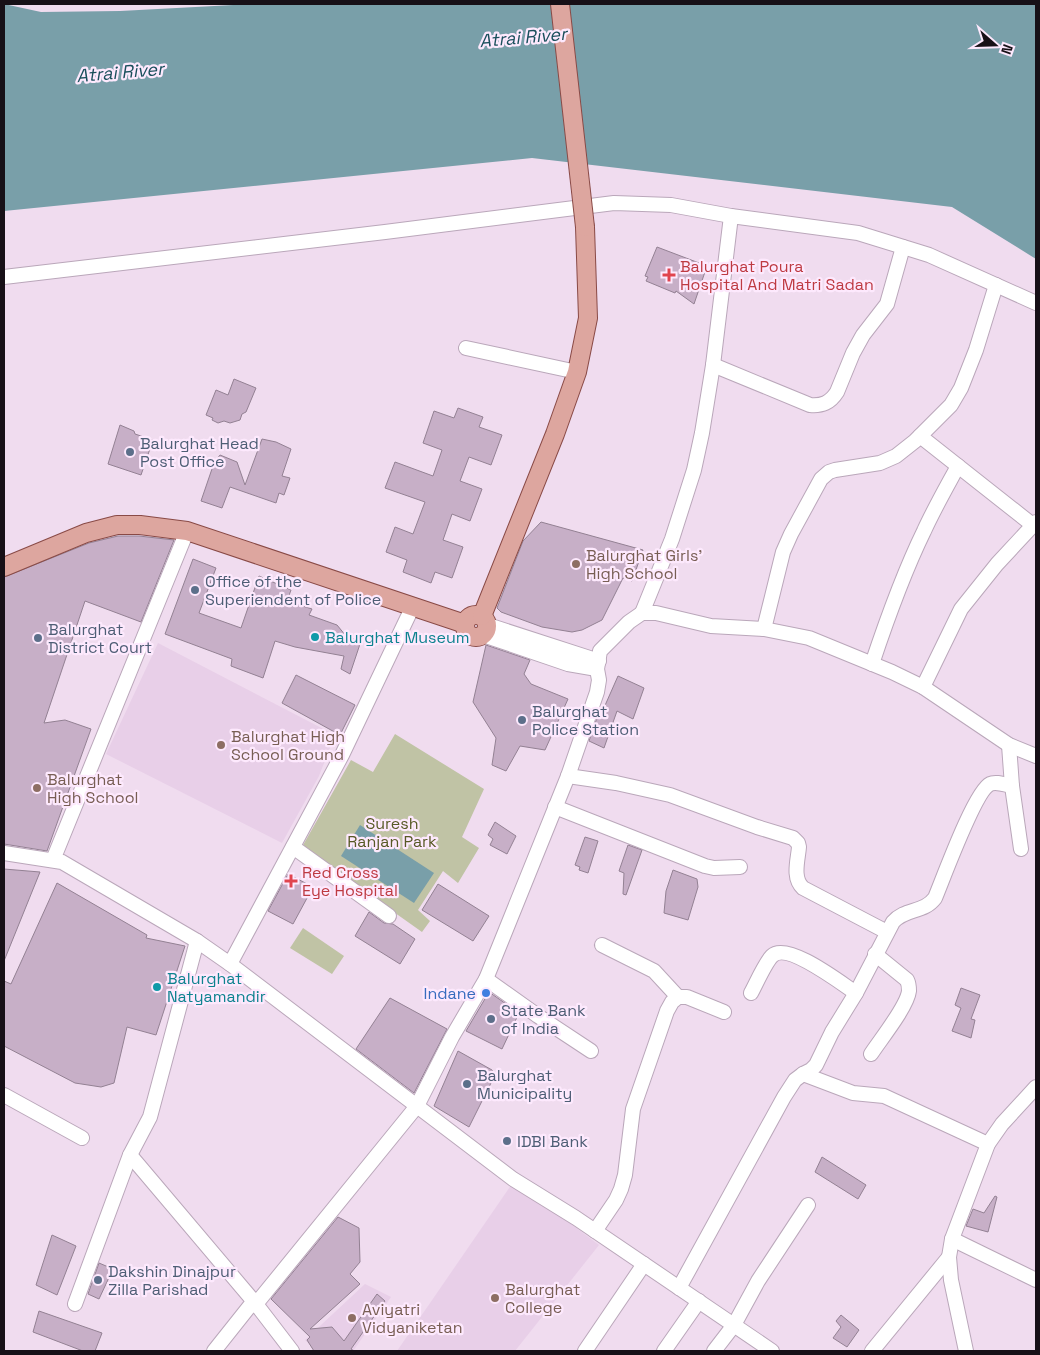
<svg xmlns="http://www.w3.org/2000/svg" width="1040" height="1355" font-family="'Space Grotesk',sans-serif">
<rect width="100%" height="100%" fill="#f0dcef"/>
<g fill="#e8cfe8">
<polygon points="158,643 335,735 319,776 282,843 106,754"/>
<polygon points="514,1181 599,1245 515,1351 397,1351"/>
<polygon points="365,1284 391,1297 353,1351 316,1351 305,1340"/>
</g>
<g fill="#c0c3a5">
<polygon points="395,734 484,789 462,837 479,848 458,883 443,871 418,910 430,921 422,932 302,847 351,760 373,772"/>
<polygon points="303,928 344,956 332,974 290,948"/>
</g>
<g fill="#799fa9">
<polygon points="4,4 41,12 120,11 252,4 1036,4 1036,259 952,207 532,158 4,211"/>
<polygon points="360,825 434,873 414,903 341,856"/>
</g>
<g fill="#c7afc7" stroke="#938193">
<polygon points="657,247 707,266 694,304 676,291 675,293 646,281 648,277 645,276"/>
<polygon points="234,379 256,388 246,412 242,414 240,420 230,423 224,421 218,423 212,420 213,418 206,415 216,390 228,395"/>
<polygon points="458,408 483,417 479,427 502,435 491,465 469,457 460,481 482,489 470,521 452,514 443,540 463,547 452,578 435,572 431,583 403,572 407,560 386,552 395,527 413,534 425,502 385,488 395,462 433,476 442,450 423,443 434,411 454,418"/>
<polygon points="120,425 134,431 135,434 153,440 141,475 108,464"/>
<polygon points="262,439 276,442 291,449 282,476 290,478 284,495 279,493 276,503 230,487 222,508 201,501 214,463 220,455 237,462 245,485"/>
<polygon points="541,522 643,550 632,581 623,578 602,620 582,630 572,632 542,627 501,612 497,608 523,541"/>
<polygon points="118,536 139,536 174,540 141,622 85,601 44,723 65,720 91,729 47,851 4,844 4,577 89,543"/>
<polygon points="193,559 216,568 199,613 241,628 259,576 291,590 287,601 312,609 309,615 337,625 346,636 361,641 350,674 341,669 344,656 295,647 275,641 263,678 231,666 232,659 165,634"/>
<polygon points="486,645 530,660 524,674 531,684 568,699 545,750 520,746 506,771 492,765 496,738 473,702"/>
<polygon points="296,675 355,705 340,735 282,703"/>
<polygon points="618,676 644,688 633,719 617,711 604,748 589,741 600,709 603,710"/>
<polygon points="495,822 516,836 507,854 490,845 493,839 488,835"/>
<polygon points="585,837 598,841 588,873 579,870 580,867 575,865"/>
<polygon points="628,845 642,850 626,895 623,894 624,873 619,871"/>
<polygon points="4,869 40,872 4,961"/>
<polygon points="673,870 697,879 698,887 688,920 664,913 666,891"/>
<polygon points="288,874 313,887 293,924 268,911"/>
<polygon points="57,883 147,935 146,938 185,946 156,1035 127,1027 114,1083 101,1087 75,1083 4,1046 4,981 11,984"/>
<polygon points="438,884 489,916 473,941 422,910"/>
<polygon points="369,912 384,923 393,924 415,939 400,964 355,936"/>
<polygon points="961,988 980,995 971,1019 975,1020 971,1038 952,1031 961,1008 955,1005"/>
<polygon points="489,992 519,1013 502,1049 466,1031"/>
<polygon points="390,998 447,1029 414,1093 356,1049"/>
<polygon points="458,1051 492,1070 495,1075 469,1127 434,1106"/>
<polygon points="822,1157 866,1185 858,1199 815,1172"/>
<polygon points="995,1196 997,1197 988,1232 966,1226 973,1209 984,1213"/>
<polygon points="338,1217 359,1228 360,1262 350,1274 360,1284 310,1329 332,1327 344,1341 377,1294 385,1301 351,1349 354,1351 314,1351 307,1340 310,1337 271,1299"/>
<polygon points="52,1235 76,1246 57,1295 36,1285"/>
<polygon points="99,1263 113,1269 99,1299 88,1294"/>
<polygon points="39,1311 102,1333 95,1351 83,1351 33,1332"/>
<polygon points="841,1315 859,1330 847,1347 833,1338 841,1327 836,1321"/>
</g>
<g fill="none" stroke-linecap="round" stroke-linejoin="round">
<defs>
<g id="minor">
<polyline points="4,277 385,232 614,203 671,205 731,216 858,233 929,255 1036,303"/>
<polyline points="466,348 577,372"/>
<path d="M 713,365 L 810,405 C 822,406 830,403 837,392 L 853,353 L 863,335 L 887,304 L 903,247"/>
<polyline points="920,436 1034,526"/>
<polyline points="642,613 672,539 694,470 702,433 713,365 731,216"/>
<polyline points="488,625 599,661"/>
<polyline points="764,629 783,552 791,534 821,479 829,472 835,470 880,463 896,456 915,441 951,405 961,388 976,350 996,285"/>
<polyline points="483,635 568,664 597,669"/>
<path d="M 872,664 C 887,619 903,574 924,531 C 934,509 946,488 958,466"/>
<polyline points="923,687 961,609 997,564 1036,522"/>
<polyline points="1009,745 1012,786 1021,849"/>
<path d="M 568,776 L 616,783 L 670,795 L 757,827 L 793,838 L 798,843 L 799,847 C 798,860 792,878 803,888 L 887,932"/>
<polyline points="555,807 705,866 714,868 740,867"/>
<polyline points="293,847 389,916"/>
<polyline points="4,853 62,862 197,941 230,964 342,755 413,606"/>
<polyline points="53,860 187,531"/>
<polyline points="602,945 654,971 678,997"/>
<polyline points="230,964 513,1179 576,1218 772,1351"/>
<polyline points="486,979 538,1016 591,1051"/>
<path d="M 751,993 C 756,984 765,963 772,956 C 787,941 842,984 856,993"/>
<path d="M 871,1054 C 880,1040 907,1007 909,991 C 909,987 909,984 907,980 L 875,954"/>
<polyline points="803,1074 853,1093 884,1096 988,1144"/>
<polyline points="4,1095 82,1138"/>
<polyline points="130,1155 256,1304 292,1351"/>
<polyline points="595,1231 616,1200 621,1189 625,1175 633,1109 667,1011 672,1002 678,997 687,997 724,1012"/>
<polyline points="952,1239 1036,1280"/>
<path d="M 679,1288 L 784,1097 L 795,1080 L 803,1074 L 811,1070 L 816,1065 L 832,1032 L 856,993 L 893,922 C 905,908 924,913 935,898 C 943,879 975,791 990,784 C 996,781 1006,785 1012,786"/>
<polyline points="75,1304 130,1155 150,1117 197,941"/>
<polyline points="214,1351 249,1307 256,1304 417,1106 452,1037 486,979 568,776 597,692 599,680 597,669 600,651 629,622 642,613 656,613 711,626 764,629 809,638 892,672 923,687 1009,745 1036,756"/>
<polyline points="585,1351 644,1264"/>
<polyline points="664,1351 699,1301"/>
<polyline points="714,1351 734,1325 758,1281 808,1205"/>
<polyline points="872,1351 949,1257"/>
<polyline points="966,1351 951,1280 949,1257 952,1239 988,1144 1002,1124 1036,1087"/>
</g>
<g id="major">
<polyline points="4,567 86,533 117,525 140,525 187,531 465,624"/>
<circle cx="476" cy="626" r="11"/>
<polyline points="482,616 555,434 577,372 588,318 585,227"/>
</g>
</defs>
<use href="#minor" stroke="#baa7ba" stroke-width="16"/>
<use href="#major" stroke="#894a46" stroke-width="20"/>
<use href="#minor" stroke="#fff" stroke-width="14"/>
<use href="#major" stroke="#dda69f" stroke-width="18"/>
<defs>
<polyline id="major-bridge" points="560,4 585,227"/>
</defs>
<use href="#major-bridge" stroke="#894a46" stroke-width="20" stroke-linecap="butt"/>
<use href="#major-bridge" stroke="#dda69f" stroke-width="18"/>
</g>
<g fill="#e0444e" stroke="#fde9fd" stroke-width="2">
<path d="M666.5 267.5h5v5h5v5h-5v5h-5v-5h-5v-5h5z"/>
<path d="M288.5 873.5h5v5h5v5h-5v5h-5v-5h-5v-5h5z"/>
</g>
<g fill="#5c6f8a" stroke="#fde9fd" stroke-width="2">
<circle cx="130" cy="452" r="5"/>
<circle cx="195" cy="590" r="5"/>
<circle cx="38" cy="638" r="5"/>
<circle cx="522" cy="720" r="5"/>
<circle cx="491" cy="1019" r="5"/>
<circle cx="467" cy="1084" r="5"/>
<circle cx="507" cy="1141" r="5"/>
<circle cx="98" cy="1280" r="5"/>
</g>
<g fill="#8d6e63" stroke="#fde9fd" stroke-width="2">
<circle cx="576" cy="564" r="5"/>
<circle cx="221" cy="745" r="5"/>
<circle cx="37" cy="788" r="5"/>
<circle cx="495" cy="1298" r="5"/>
<circle cx="352" cy="1318" r="5"/>
</g>
<g fill="#0f9aa8" stroke="#fde9fd" stroke-width="2">
<circle cx="315" cy="637" r="5"/>
<circle cx="157" cy="987" r="5"/>
</g>
<circle fill="#3f7fe0" stroke="#fde9fd" stroke-width="2" cx="486" cy="993" r="5"/>
<g text-anchor="middle" dominant-baseline="central" stroke-width="4.5" stroke-linejoin="round" paint-order="stroke">
<g font-size="16" fill="#be3a42" stroke="#fde9fd" text-anchor="start">
<text x="680" y="266">Balurghat Poura<tspan x="680" dy="18">Hospital And Matri Sadan</tspan></text>
<text x="302" y="872">Red Cross<tspan x="302" dy="18">Eye Hospital</tspan></text>
</g>
<g font-size="16" fill="#4e5e75" stroke="#fde9fd" text-anchor="start">
<text x="140" y="443">Balurghat Head<tspan x="140" dy="18">Post Office</tspan></text>
<text x="205" y="581">Office of the<tspan x="205" dy="18">Superiendent of Police</tspan></text>
<text x="48" y="629">Balurghat<tspan x="48" dy="18">District Court</tspan></text>
<text x="532" y="711">Balurghat<tspan x="532" dy="18">Police Station</tspan></text>
<text x="501" y="1010">State Bank<tspan x="501" dy="18">of India</tspan></text>
<text x="477" y="1075">Balurghat<tspan x="477" dy="18">Municipality</tspan></text>
<text x="517" y="1141">IDBI Bank</text>
<text x="108" y="1271">Dakshin Dinajpur<tspan x="108" dy="18">Zilla Parishad</tspan></text>
</g>
<g font-size="16" fill="#785e54" stroke="#fde9fd" text-anchor="start">
<text x="586" y="555">Balurghat Girls'<tspan x="586" dy="18">High School</tspan></text>
<text x="231" y="736">Balurghat High<tspan x="231" dy="18">School Ground</tspan></text>
<text x="47" y="779">Balurghat<tspan x="47" dy="18">High School</tspan></text>
<text x="505" y="1289">Balurghat<tspan x="505" dy="18">College</tspan></text>
<text x="362" y="1309">Aviyatri<tspan x="362" dy="18">Vidyaniketan</tspan></text>
</g>
<g font-size="16" fill="#0d838f" stroke="#fde9fd" text-anchor="start">
<text x="325" y="637">Balurghat Museum</text>
<text x="167" y="978">Balurghat<tspan x="167" dy="18">Natyamandir</tspan></text>
</g>
<g font-size="16" fill="#575925" stroke="#fde9fd">
<text x="392" y="823">Suresh<tspan x="392" dy="18">Ranjan Park</tspan></text>
</g>
<g font-size="16" fill="#366cbe" stroke="#fde9fd" text-anchor="end">
<text x="476" y="993">Indane</text>
</g>
<g font-size="18" font-style="italic" fill="#1a4f5c" stroke="#fde9fd">
<text transform="translate(523 37) rotate(-5)">Atrai River</text>
<text transform="translate(120 72) rotate(-5)">Atrai River</text>
</g>
</g>
<rect width="1040" height="1355" fill="none" stroke="#171017" stroke-width="10"/>
<g transform="translate(995 45) rotate(110)" stroke="#fde9fd" stroke-width="4" paint-order="stroke">
<path d="M0-4L9 19L0 12L-9 19Z" fill="#171017"/>
<text y="-8" font-size="14" font-weight="bold" text-anchor="middle" fill="#171017">N</text>
</g>
</svg>
